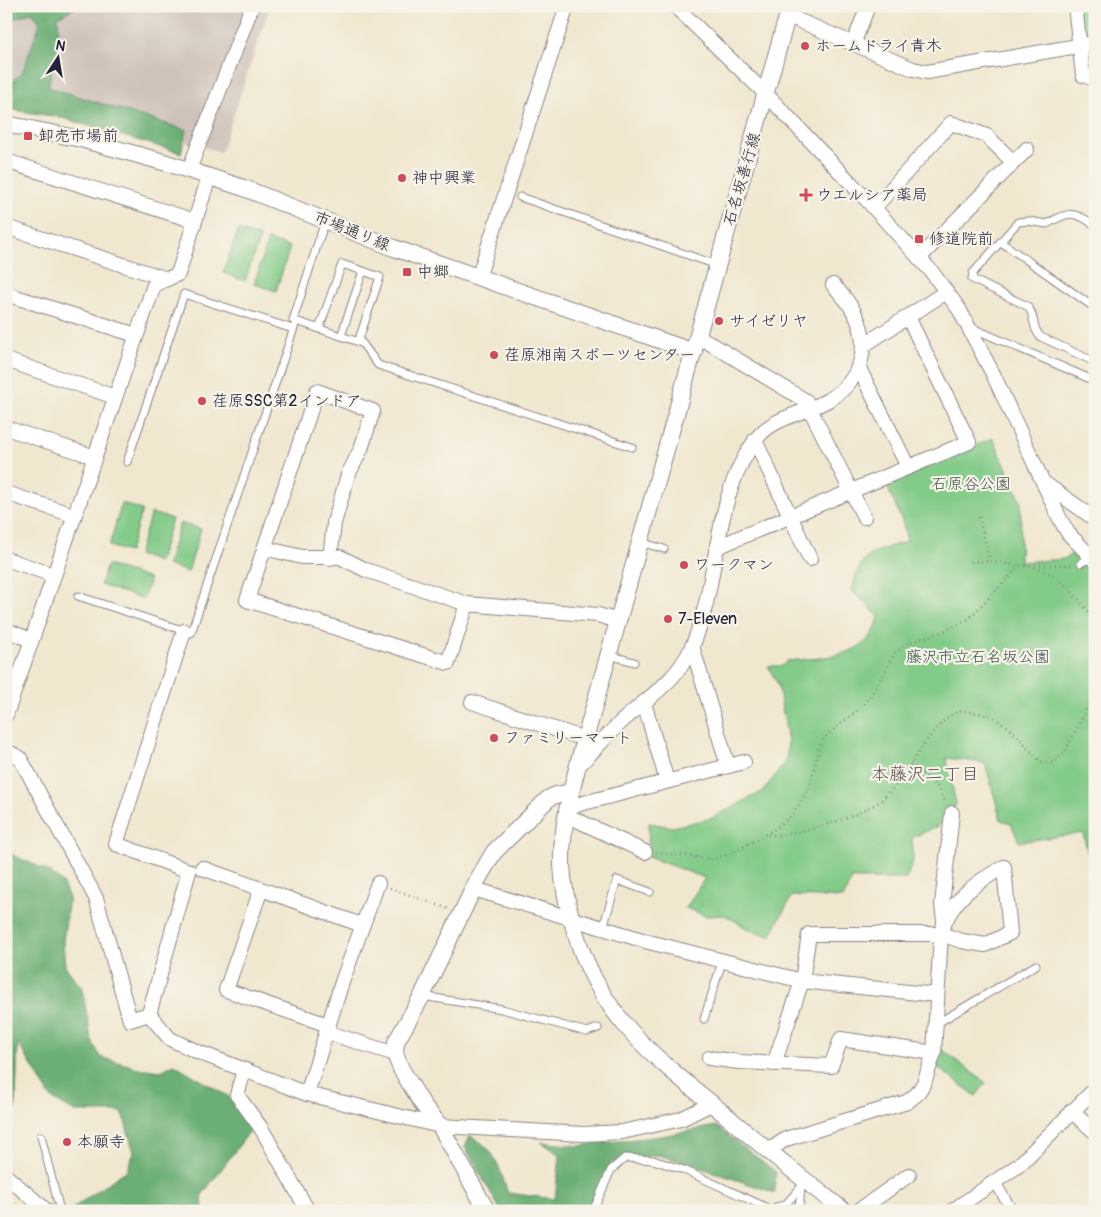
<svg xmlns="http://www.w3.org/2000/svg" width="1101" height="1217" font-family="Pangolin,'Klee One',sans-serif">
<rect width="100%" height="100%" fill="#f7f3e8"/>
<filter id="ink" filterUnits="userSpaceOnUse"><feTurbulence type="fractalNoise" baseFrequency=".02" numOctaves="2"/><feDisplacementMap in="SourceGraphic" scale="10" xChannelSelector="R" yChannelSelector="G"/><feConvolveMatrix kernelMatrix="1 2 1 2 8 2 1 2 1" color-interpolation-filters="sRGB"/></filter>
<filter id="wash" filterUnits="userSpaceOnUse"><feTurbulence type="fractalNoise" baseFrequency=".0096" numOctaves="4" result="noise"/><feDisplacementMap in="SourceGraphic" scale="20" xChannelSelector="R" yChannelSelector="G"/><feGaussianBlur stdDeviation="1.12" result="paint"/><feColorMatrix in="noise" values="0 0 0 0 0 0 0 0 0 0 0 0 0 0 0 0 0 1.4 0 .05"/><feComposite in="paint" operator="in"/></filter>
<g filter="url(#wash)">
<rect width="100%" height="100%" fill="#f0e7cf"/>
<polygon fill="#cec2b9" points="29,6 270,6 221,152 111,121 6,105 6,14"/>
<g fill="#83cb88" stroke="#527662">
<polygon points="1075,6 1095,6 1095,43 1079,45"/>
<polygon points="238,230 260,237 245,281 223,273"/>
<polygon points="268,240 290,247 276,291 254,284"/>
<path d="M 993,438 L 1021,501 L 1020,562 L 1064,559 L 1081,548 L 1095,567 L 1095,853 L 1088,854 L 1083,833 L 1019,842 L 1011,823 L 1001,820 L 985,763 L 946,758 L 956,804 L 948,821 L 912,838 L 913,861 L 906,879 L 852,879 L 843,898 L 792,896 L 770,936 L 750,930 L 725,915 L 706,916 L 686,908 L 705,878 L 648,857 L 649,823 L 672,827 L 712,818 L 763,791 L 786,762 L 788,741 L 778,685 L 768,666 L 782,666 L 787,661 C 822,657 872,659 879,616 L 852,591 C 861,550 871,554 907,541 L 903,523 L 886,484 Z"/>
<polygon points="122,503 142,510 129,552 109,546"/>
<polygon points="151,513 172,519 159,562 138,555"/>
<polygon points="180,523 201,529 188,572 167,565"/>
<polygon points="107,565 150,579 143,599 100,585"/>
<polygon points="940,1048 986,1083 976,1096 937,1067"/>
</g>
<g fill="#6aaf74" stroke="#466858">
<polygon points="6,6 78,6 58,17 59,38 48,87 186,130 181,153 59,117 6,109 6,88 23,71 40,23 32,12 6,22"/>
<polygon points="6,852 48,871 62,882 69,898 63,942 65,966 82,988 91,1038 100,1057 139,1068 161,1071 174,1064 228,1096 253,1127 202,1195 203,1211 72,1211 73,1208 127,1170 134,1152 122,1112 75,1112 51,1098 18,1043 16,1104 9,1127 8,1142 6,1143"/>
<path d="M 716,1126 L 776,1172 L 775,1193 L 681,1161 L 657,1155 L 611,1163 L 594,1211 L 501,1211 L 465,1147 L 470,1136 C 496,1148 499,1168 508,1193 L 555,1199 L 560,1155 L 541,1142 L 577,1146 L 661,1136 Z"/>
</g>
</g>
<g filter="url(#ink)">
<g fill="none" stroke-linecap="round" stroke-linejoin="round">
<defs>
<g id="service">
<polyline points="520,197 717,265"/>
<polyline points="325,221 293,320 362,343 378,365 632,447"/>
<path d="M 1095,225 C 1074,211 1069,211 1047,224 L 1028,221 L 1018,222 L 973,273 L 972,279 L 1027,306 C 1036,314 1031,329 1041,337 L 1095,362"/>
<polyline points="1001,242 1095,308"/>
<polyline points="970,327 1095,381"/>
<polyline points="319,329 342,264 363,271 341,336"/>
<polyline points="358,342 380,277 363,271"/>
<polyline points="127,462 184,294 293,329"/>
<polyline points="640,542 664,549"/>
<polyline points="1081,563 1090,558"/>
<polyline points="78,596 191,633 296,322"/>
<polyline points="609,655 634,662"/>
<polyline points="603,928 617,880 650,892"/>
<polyline points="422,996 502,1009 587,1032 598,1028"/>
<polyline points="704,1019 722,962"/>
<polyline points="936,1024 1036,965"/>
<polyline points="41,1136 60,1211"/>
<polyline points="593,1211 611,1170 625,1158 653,1160 684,1170 770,1209 786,1204 800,1188"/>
<polyline points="799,1211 801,1187"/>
</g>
<polyline id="pedestrian" points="995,1182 1012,1211"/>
<g id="minor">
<polyline points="675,6 766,94 866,199 931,271 959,309 993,374 1060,519 1068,533 1095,561"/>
<polyline points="1075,6 1083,75 1095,79"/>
<polyline points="788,16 913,69 927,72 1095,43"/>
<polyline points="854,42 868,6"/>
<polyline points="6,161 195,221"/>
<polyline points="189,170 252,6"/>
<polyline points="874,208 951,123 987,136 1013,162"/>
<polyline points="6,227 167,279"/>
<polyline points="919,258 1027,149"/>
<polyline points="478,278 567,6"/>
<polyline points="6,294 136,335"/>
<polyline points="698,336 806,401 864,517"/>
<polyline points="864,345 946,292"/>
<polyline points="6,360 115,397"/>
<polyline points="858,366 908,467"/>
<polyline points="6,428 95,457"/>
<polyline points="755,440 810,559"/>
<polyline points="1047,485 1095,519"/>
<polyline points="6,493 73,515"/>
<polyline points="717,547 969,442 908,317"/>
<polyline points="264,548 302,557 340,557 366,570 467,604 598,615 618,621"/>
<polyline points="330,558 334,523 348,475 361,449 373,411 317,391 247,600 448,663 467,604"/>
<polyline points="6,559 53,575"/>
<polyline points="6,630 31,640"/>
<polyline points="692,646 728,766"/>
<polyline points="472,702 585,739"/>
<polyline points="644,703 667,781"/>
<polyline points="6,715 154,285 178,274 209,177"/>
<polyline points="6,751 20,758 96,898 130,1020 149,1014 170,1039 198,1052 307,1094 440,1126 583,1134 622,1132 681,1119 711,1104"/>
<path d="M 578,766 C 592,753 604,738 618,725 C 646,698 675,684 692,647 C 721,580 711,498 757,438 C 782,406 838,416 859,366 C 871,334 855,307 833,285"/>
<polyline points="568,807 744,762"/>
<polyline points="566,815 645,852"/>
<polyline points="202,868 362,925"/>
<polyline points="261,889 226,990 328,1025"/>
<polyline points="474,889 649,942 802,981 937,995"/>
<polyline points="944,921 942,905 952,813"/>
<polyline points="149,1014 189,871 116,844 184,631"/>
<polyline points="326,1032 395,1054"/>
<polyline points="709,1058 739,1062 831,1066 841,1039 934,1053"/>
<polyline points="244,1070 237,1095 261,1128 308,1211"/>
<polyline points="307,1094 342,982 378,883"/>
<polyline points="1071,1111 1095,1132"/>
<path d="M 768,1151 L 786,1139 L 907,1102 L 917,1094 L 924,1083 L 934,1053 L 941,934 C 949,901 976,882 1004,867 L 1010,933 L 985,945 L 962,941 L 941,934 L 809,934 L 802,981 L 774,1064"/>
<polyline points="6,1176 47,1211"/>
<polyline points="858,1211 909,1175"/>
<polyline points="952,1211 1019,1165 1095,1089"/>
</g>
<g id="tertiary">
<path d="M 790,6 L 585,739 C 574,780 561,822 562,865 C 563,886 568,908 574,928 C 600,1019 654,1056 723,1113 C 763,1147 803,1179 844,1211"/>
<polyline points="6,124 81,139 167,163 244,188 394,248 694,352"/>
<polyline points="487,1211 440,1126 423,1105 401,1069 395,1054 396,1042 422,996 478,879 494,852 549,798 556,795 571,792"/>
</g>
</defs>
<use href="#service" stroke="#898485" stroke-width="9"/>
<use href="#pedestrian" stroke="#898485" stroke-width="12"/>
<use href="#minor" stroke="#898485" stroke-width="16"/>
<use href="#tertiary" stroke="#898485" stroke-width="18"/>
<g stroke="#898485" stroke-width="2.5" stroke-dasharray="1 4" stroke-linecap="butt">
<polyline points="979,517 990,561"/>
<polyline points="971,562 990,561 1020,566"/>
<polyline points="1035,565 1072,565"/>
<polyline points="911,763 937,786 946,803"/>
<path d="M 768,835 C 792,838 861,816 880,801 C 886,796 891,790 896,785 C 912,766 936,716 961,711 C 964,710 969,712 972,712 C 1007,716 1018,739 1041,762 L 1053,763 L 1065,752 L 1095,692"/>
<path d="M 656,852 L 711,859 L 730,854 L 772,831 L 790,817 L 803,799 L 810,786 L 819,749 L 825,737 L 860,708 L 871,695 L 895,653 L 908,643 L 945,631 L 968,619 L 1020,566 C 1054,565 1075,596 1095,619"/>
<polyline points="390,888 449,909"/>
</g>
<use href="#service" stroke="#fff" stroke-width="7"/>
<use href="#pedestrian" stroke="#fff" stroke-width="10"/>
<use href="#minor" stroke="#fff" stroke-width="14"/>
<use href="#tertiary" stroke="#fff" stroke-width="16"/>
</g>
</g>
<g fill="#d1495b" stroke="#f7f3e8" stroke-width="2">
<circle cx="805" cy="46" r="5"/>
<rect x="23" y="131" width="10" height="10" rx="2.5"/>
<circle cx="402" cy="178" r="5"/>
<path d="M803.5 187.5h5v5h5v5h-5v5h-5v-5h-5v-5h5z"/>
<rect x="914" y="234" width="10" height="10" rx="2.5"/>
<rect x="402" y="267" width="10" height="10" rx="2.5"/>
<circle cx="719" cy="321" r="5"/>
<circle cx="494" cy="355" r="5"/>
<circle cx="202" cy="401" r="5"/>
<circle cx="684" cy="565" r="5"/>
<circle cx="668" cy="619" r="5"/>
<circle cx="494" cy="738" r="5"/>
<circle cx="67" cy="1142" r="5"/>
</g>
<g text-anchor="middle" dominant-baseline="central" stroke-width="4.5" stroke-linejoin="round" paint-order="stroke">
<g font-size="16" fill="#22223b" stroke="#f7f3e8" text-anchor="start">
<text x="815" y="46">ホームドライ青木</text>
<text x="38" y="136">卸売市場前</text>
<text x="412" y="178">神中興業</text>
<text x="816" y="195">ウエルシア薬局</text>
<text x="929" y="239">修道院前</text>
<text x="417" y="272">中郷</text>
<text x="729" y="321">サイゼリヤ</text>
<text x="504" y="355">荏原湘南スポーツセンター</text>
<text x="212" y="401">荏原SSC第2インドア</text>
<text x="694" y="565">ワークマン</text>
<text x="678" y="619">7-Eleven</text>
<text x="504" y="738">ファミリーマート</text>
<text x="77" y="1142">本願寺</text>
</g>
<g font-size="16" fill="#22223b" stroke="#f7f3e8">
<text transform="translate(742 179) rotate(-74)">石名坂善行線</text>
<text transform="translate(352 231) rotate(22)">市場通り線</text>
</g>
<g font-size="16" fill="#3f5552" stroke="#f7f3e8">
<text x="971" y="484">石原谷公園</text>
<text x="978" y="657">藤沢市立石名坂公園</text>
</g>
<g font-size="18" fill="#5a4e51" stroke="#f7f3e8">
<text x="925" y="774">本藤沢二丁目</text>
</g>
</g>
<rect width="1101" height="1217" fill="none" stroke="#f7f3e8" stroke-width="25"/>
<g transform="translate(58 58) rotate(12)" stroke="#f7f3e8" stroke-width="4" paint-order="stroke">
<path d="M0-4L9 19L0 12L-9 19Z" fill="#22223b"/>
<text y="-8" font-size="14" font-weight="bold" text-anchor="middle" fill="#22223b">N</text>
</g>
</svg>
